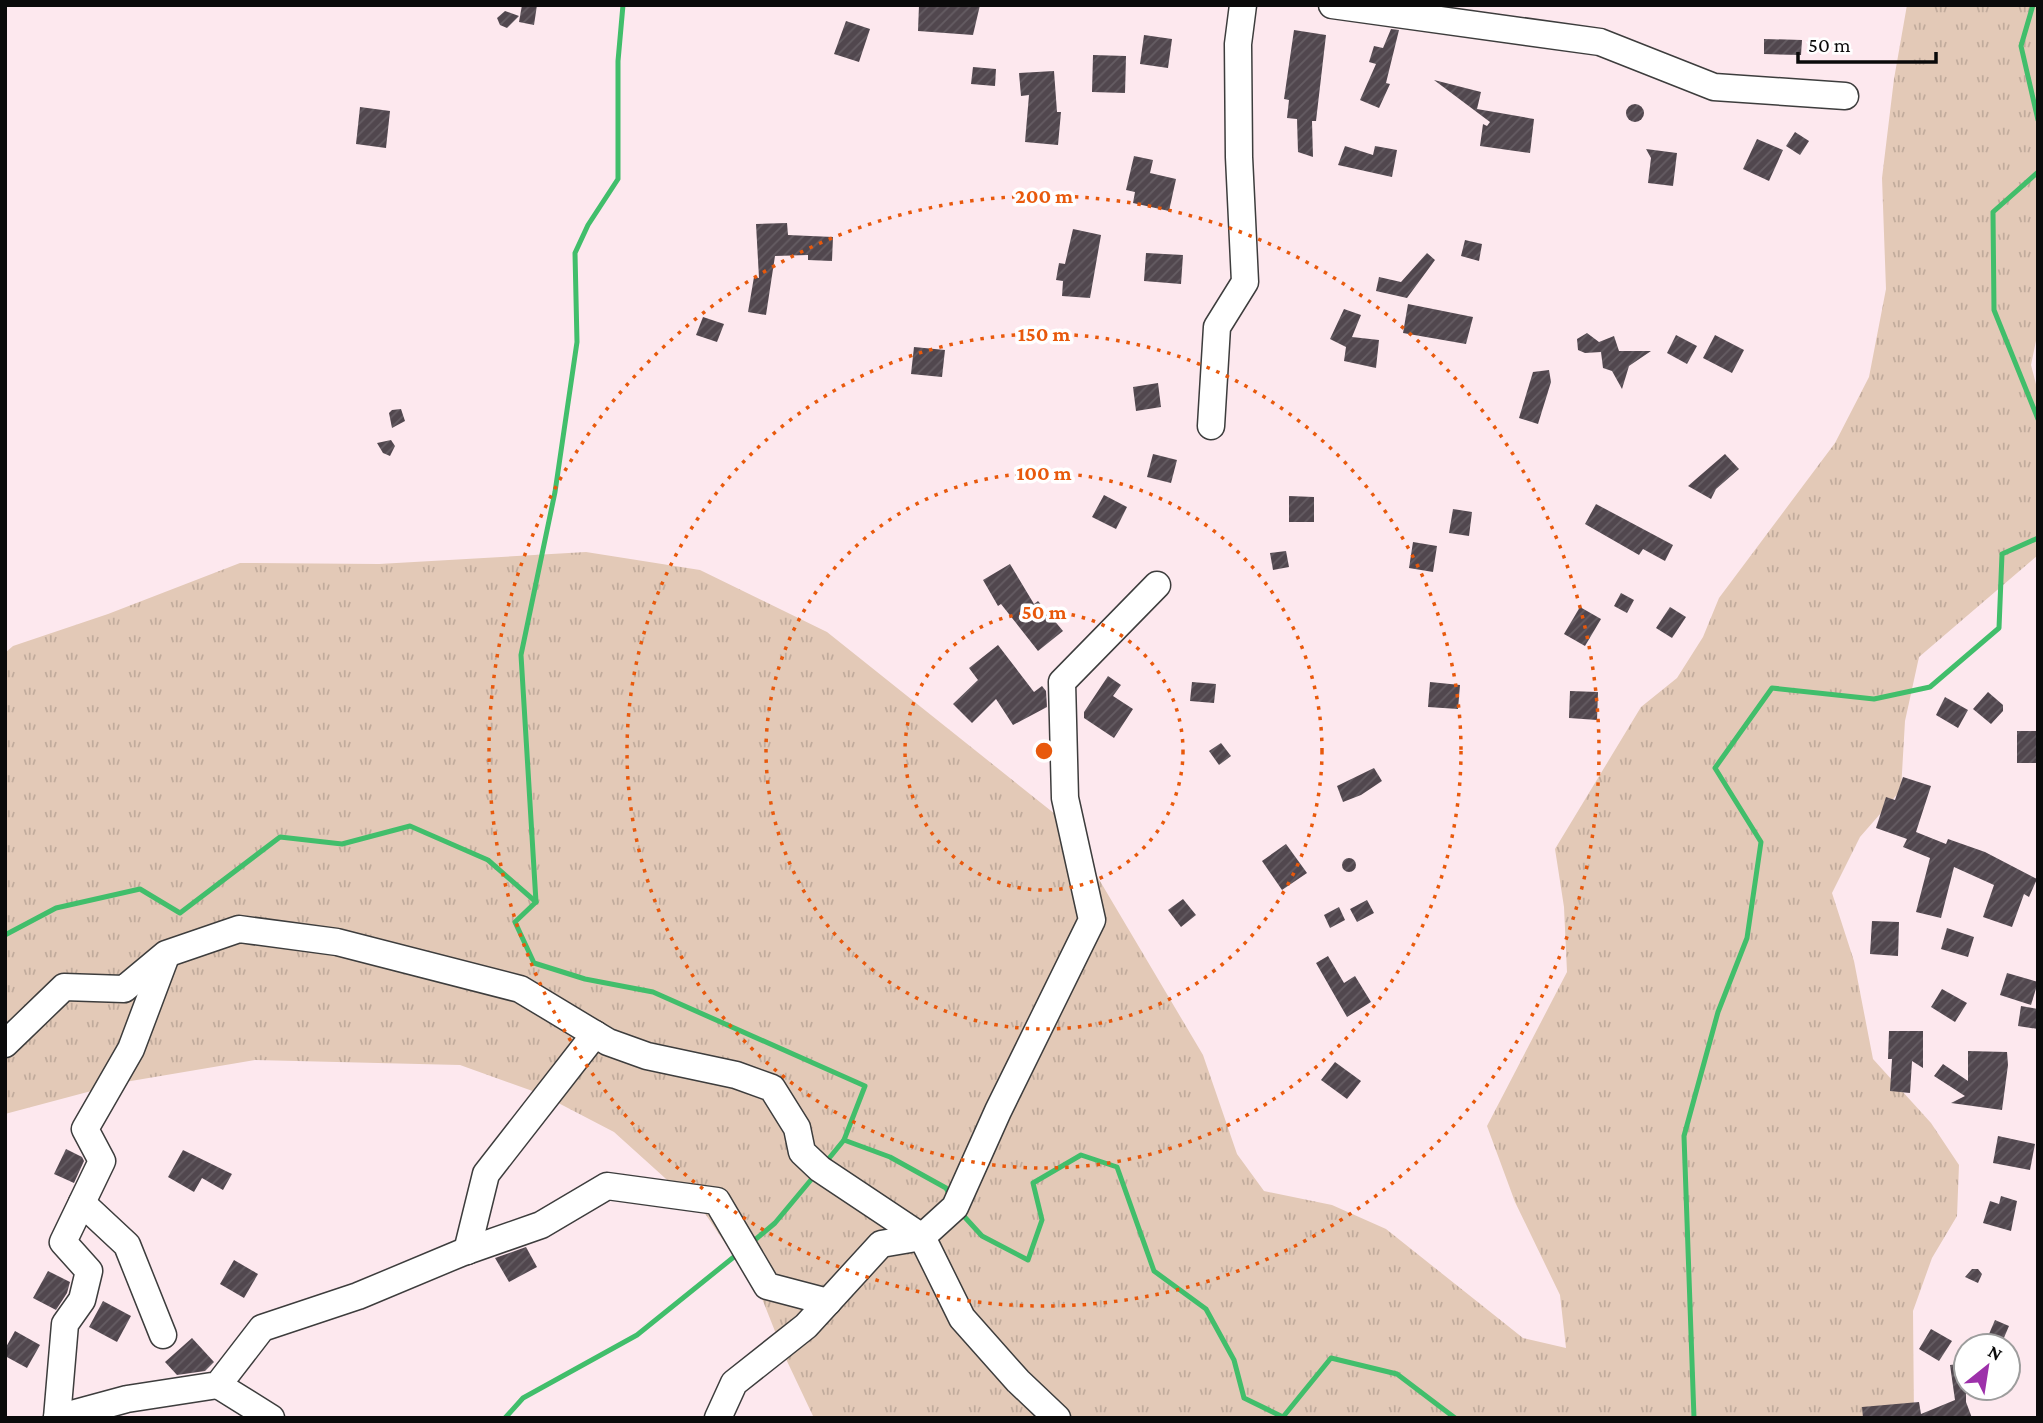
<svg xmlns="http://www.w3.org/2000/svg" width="2043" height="1423" font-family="'Crimson Pro',serif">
<defs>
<pattern id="grass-tufts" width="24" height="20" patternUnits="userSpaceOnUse" patternTransform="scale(1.75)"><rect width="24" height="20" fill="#e3c9b7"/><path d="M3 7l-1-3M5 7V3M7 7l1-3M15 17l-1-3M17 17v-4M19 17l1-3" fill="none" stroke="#c1ab9c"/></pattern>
<pattern id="building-hatch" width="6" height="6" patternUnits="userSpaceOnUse" patternTransform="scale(1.75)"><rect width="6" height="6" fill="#51474e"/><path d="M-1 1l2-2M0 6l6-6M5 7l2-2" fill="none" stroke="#655d63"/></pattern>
</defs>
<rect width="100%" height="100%" fill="#fde8ee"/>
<polygon fill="url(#grass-tufts)" points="1907,5 2038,5 2038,331 2031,365 2038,392 2038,555 1919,657 1905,721 1901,790 1860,837 1832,893 1854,961 1873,1059 1931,1123 1959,1165 1957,1216 1932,1258 1913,1311 1914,1418 826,1418 813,1416 786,1359 761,1296 706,1215 614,1132 541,1094 460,1065 255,1060 125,1082 5,1114 5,653 13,646 108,614 240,563 379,564 586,552 700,570 827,632 1065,822 1203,1055 1237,1154 1264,1191 1332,1205 1386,1229 1523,1338 1566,1348 1560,1295 1515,1202 1487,1126 1567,972 1564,907 1555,849 1641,707 1677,678 1703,637 1719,598 1835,443 1869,377 1886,289 1882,178 1894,79"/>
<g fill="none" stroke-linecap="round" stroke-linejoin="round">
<g stroke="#41be6b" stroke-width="5">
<polyline points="2033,5 2021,46 2038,120"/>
<polyline points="2038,172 1993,212 1994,310 2038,419"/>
<polyline points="536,902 521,655 555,492 577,342 575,253 588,225 618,179 618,61 623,5"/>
<polyline points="5,935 56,908 140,889 180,913 280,837 342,844 410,826 488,860 536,902 515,922 534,963 585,979 653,992 865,1086 844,1140 890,1157 946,1188 950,1196"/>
<polyline points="826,1162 844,1140"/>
<polyline points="961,1213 982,1236 1028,1260 1042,1220 1033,1183 1081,1155 1117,1167 1154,1271 1206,1309 1234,1360 1244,1398 1283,1417 1331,1358 1397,1374 1455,1418"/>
<polyline points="750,1244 775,1223 815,1175"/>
<polyline points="505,1418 523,1398 637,1335 740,1252"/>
<polyline points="1694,1418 1684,1136 1718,1012 1747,938 1761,842 1715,768 1772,688 1874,699 1930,687 1999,628 2002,554 2038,538"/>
</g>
</g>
<g fill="url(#building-hatch)">
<polygon points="522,5 537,5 534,25 519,22"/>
<polygon points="919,5 980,5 973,35 918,31"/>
<polygon points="505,11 519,16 507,28 500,25 497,18"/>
<polygon points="846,21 870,29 859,62 834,54"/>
<polygon points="1391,29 1399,30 1386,83 1390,84 1379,108 1360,100 1376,64 1369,62 1374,46 1383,48"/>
<polygon points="1294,30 1326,35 1316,121 1312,121 1313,157 1298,152 1297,119 1287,118 1289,100 1284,99"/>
<polygon points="1144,35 1172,39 1168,68 1140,64"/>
<polygon points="1764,39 1802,40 1801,55 1764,54"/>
<polygon points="1093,55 1126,56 1125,93 1092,92"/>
<polygon points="973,67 996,69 995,86 971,84"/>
<polygon points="1054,71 1057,112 1061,112 1058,145 1025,142 1029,95 1021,96 1019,73"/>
<polygon points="1434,80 1481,92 1477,109 1534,119 1530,153 1480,146 1483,124 1487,126 1490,122"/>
<circle cx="1635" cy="113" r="9"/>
<polygon points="360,107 390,111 386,148 356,144"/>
<polygon points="1795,132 1809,141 1800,155 1786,146"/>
<polygon points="1757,139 1783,150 1769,181 1743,169"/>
<polygon points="1345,146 1373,155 1375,146 1397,150 1392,177 1338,165"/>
<polygon points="1646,149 1677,153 1673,186 1648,183 1651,158"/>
<polygon points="1134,156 1153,160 1150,173 1176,179 1169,211 1133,203 1135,192 1126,190"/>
<polygon points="787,223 788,235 833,237 832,261 808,260 808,255 775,256 766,315 748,312 754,277 759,278 756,224"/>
<polygon points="1073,229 1101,235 1090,298 1062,296 1063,281 1056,280 1059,263 1065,264"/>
<polygon points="1465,240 1482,244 1479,261 1461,256"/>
<polygon points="1146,253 1183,255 1181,284 1144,281"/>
<polygon points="1427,253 1435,260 1407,298 1376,291 1379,277 1401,282"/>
<polygon points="1408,304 1473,317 1466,344 1403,333"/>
<polygon points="1344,309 1361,315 1352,337 1379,340 1376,368 1344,361 1346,347 1330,339"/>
<polygon points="703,317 724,324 717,342 696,335"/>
<polygon points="1587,333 1599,342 1614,336 1619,351 1651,351 1629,366 1622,389 1612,371 1603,368 1601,352 1585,353 1578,350 1577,339"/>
<polygon points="1676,335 1697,346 1687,364 1667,353"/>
<polygon points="1715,335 1744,350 1732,373 1703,358"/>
<polygon points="914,347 945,350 942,377 911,374"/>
<polygon points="1549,370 1551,382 1538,424 1519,418 1533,372"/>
<polygon points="1158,383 1161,407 1136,411 1133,387"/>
<polygon points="401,409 405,421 392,428 389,413 392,410"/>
<polygon points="391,440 395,446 390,456 383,453 377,443"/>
<polygon points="1153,454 1177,460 1171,483 1147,477"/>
<polygon points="1725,454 1739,469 1716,489 1711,499 1688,486"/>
<polygon points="1104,495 1127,507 1116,529 1092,517"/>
<polygon points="1289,496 1314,497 1314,522 1289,522"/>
<polygon points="1596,504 1673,545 1665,561 1643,549 1639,555 1585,524"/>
<polygon points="1453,509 1472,512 1469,536 1449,533"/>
<polygon points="1413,542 1437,546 1433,572 1409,568"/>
<polygon points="1286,551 1289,567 1273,570 1270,553"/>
<polygon points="1010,564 1034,604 1038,601 1063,631 1038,651 1001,604 998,606 983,580"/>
<polygon points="1621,593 1634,600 1627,613 1614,606"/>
<polygon points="1580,607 1601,619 1585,646 1564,634"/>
<polygon points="1670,607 1686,617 1672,638 1656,628"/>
<polygon points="998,645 1034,692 1042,686 1046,691 1047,707 1013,725 996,699 972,723 953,704 978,680 969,668"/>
<polygon points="1108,676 1121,685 1113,696 1133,709 1114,738 1084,718 1084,712"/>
<polygon points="1192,682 1216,684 1214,703 1190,701"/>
<polygon points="1430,682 1460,685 1458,709 1428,707"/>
<polygon points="1570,691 1598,692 1597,720 1569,718"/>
<polygon points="1988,692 2003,705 2003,711 1991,724 1973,709"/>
<polygon points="1945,697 1968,710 1958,728 1936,715"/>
<rect x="2017" y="731" width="21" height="32"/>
<polygon points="1221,743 1231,756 1219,765 1209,751"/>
<polygon points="1374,768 1382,781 1361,795 1343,802 1337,786"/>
<polygon points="1903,777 1931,786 1916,832 1946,844 1948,839 1985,852 2037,879 2029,897 2024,894 2012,927 1983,917 1994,885 1954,867 1941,918 1916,912 1930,858 1903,847 1907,839 1876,828 1886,797 1895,800"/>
<polygon points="1286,844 1307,873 1282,890 1262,861"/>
<circle cx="1349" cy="865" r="7"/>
<polygon points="1183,899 1196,915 1181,927 1168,910"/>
<polygon points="1367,900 1374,913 1357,922 1350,909"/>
<polygon points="1339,907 1345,920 1330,928 1324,915"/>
<polygon points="1872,921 1899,922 1898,956 1870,954"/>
<polygon points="1947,928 1974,937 1968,957 1941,949"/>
<polygon points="1328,956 1344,983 1355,976 1371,1002 1347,1017 1316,963"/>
<polygon points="2007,973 2038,982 2031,1005 2000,995"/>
<polygon points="1942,989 1967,1003 1955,1022 1931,1007"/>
<polygon points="2021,1006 2038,1009 2038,1029 2018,1026"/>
<polygon points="1889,1031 1923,1031 1923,1068 1912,1061 1910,1093 1890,1091 1892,1059 1888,1059"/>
<polygon points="1968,1051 2007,1052 2008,1065 2002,1110 1951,1103 1965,1096 1934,1076 1943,1064 1968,1081"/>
<polygon points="1335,1062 1361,1081 1347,1099 1321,1080"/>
<polygon points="1998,1136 2035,1144 2030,1170 1993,1163"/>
<polygon points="66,1149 82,1157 84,1161 74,1183 54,1174"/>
<polygon points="183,1150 232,1174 223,1190 202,1178 194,1192 168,1177"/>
<polygon points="2001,1196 2017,1201 2011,1231 1983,1223 1990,1201 1999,1204"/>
<polygon points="526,1247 537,1267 509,1282 495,1258"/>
<polygon points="234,1260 258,1274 244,1298 220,1284"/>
<polygon points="1972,1269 1978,1269 1982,1274 1978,1283 1965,1277"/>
<polygon points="48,1271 70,1282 67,1293 56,1310 33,1298"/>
<polygon points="103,1301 131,1316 117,1342 89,1327"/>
<polygon points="1995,1320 2009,1326 2003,1340 1989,1334"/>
<polygon points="1931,1329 1952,1341 1939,1361 1919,1349"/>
<polygon points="15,1331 40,1345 27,1368 5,1356 5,1349"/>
<polygon points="192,1338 214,1362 205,1371 177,1375 165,1362"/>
<polygon points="1966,1363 1966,1402 1972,1418 1863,1418 1862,1407 1919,1402 1921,1414 1955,1400 1950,1365"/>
</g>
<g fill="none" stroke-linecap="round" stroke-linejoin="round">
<defs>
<g id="minor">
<polyline points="1332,5 1600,42 1714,87 1845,96"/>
<polyline points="1211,426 1217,327 1245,282 1239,157 1238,44 1243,5"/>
<polyline points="5,1044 64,987 124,989 166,954 239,929 337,942 520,989 608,1042 647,1056 736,1075 772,1088 797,1128 802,1152 820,1169 922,1237 962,1318 1018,1381 1057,1418"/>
<polyline points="82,1203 127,1245 163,1335"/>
<polyline points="467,1251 486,1174 595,1034"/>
<polyline points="218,1385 271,1418"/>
<polyline points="57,1418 127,1399 218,1385 262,1328 358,1296 461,1253 541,1225 607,1186 717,1201 767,1286 828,1302"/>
<polyline points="57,1418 65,1324 82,1300 89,1271 63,1242 102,1161 85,1129 131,1049 166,956"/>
<polyline points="718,1418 734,1383 806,1326 881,1244 922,1237 955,1207 998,1111 1092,920 1065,798 1062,682 1157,585"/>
</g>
</defs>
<use href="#minor" stroke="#3d3d3d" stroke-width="29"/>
<use href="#minor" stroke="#fff" stroke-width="26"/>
</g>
<g fill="none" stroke="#e8590c" stroke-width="3.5" stroke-dasharray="3.5 7">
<circle cx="1044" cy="751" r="139"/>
<circle cx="1044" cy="751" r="278"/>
<circle cx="1044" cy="751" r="417"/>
<circle cx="1044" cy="751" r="555"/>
</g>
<circle cx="1044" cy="751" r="10" fill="#e8590c" stroke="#fff" stroke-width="3.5"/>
<g font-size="21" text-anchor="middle" font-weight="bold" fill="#e8590c" stroke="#fff" stroke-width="7" stroke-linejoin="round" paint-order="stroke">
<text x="1044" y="203">200 m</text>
<text x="1044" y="341">150 m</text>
<text x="1044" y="480">100 m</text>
<text x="1044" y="619">50 m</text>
</g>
<rect width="2043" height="1423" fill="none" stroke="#0a0a0a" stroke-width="14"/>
<g transform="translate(1987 1367) rotate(30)"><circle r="33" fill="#ffffff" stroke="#9d9d9d" stroke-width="2"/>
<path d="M0-5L12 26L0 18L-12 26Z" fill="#9d31aa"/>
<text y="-10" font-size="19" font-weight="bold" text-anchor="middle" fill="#0a0a0a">N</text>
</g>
<path d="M1798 52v10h138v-10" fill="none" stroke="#0a0a0a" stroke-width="3.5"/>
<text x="1808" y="52" font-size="21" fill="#0a0a0a" stroke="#ffffff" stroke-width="5" paint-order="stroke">50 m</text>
</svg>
